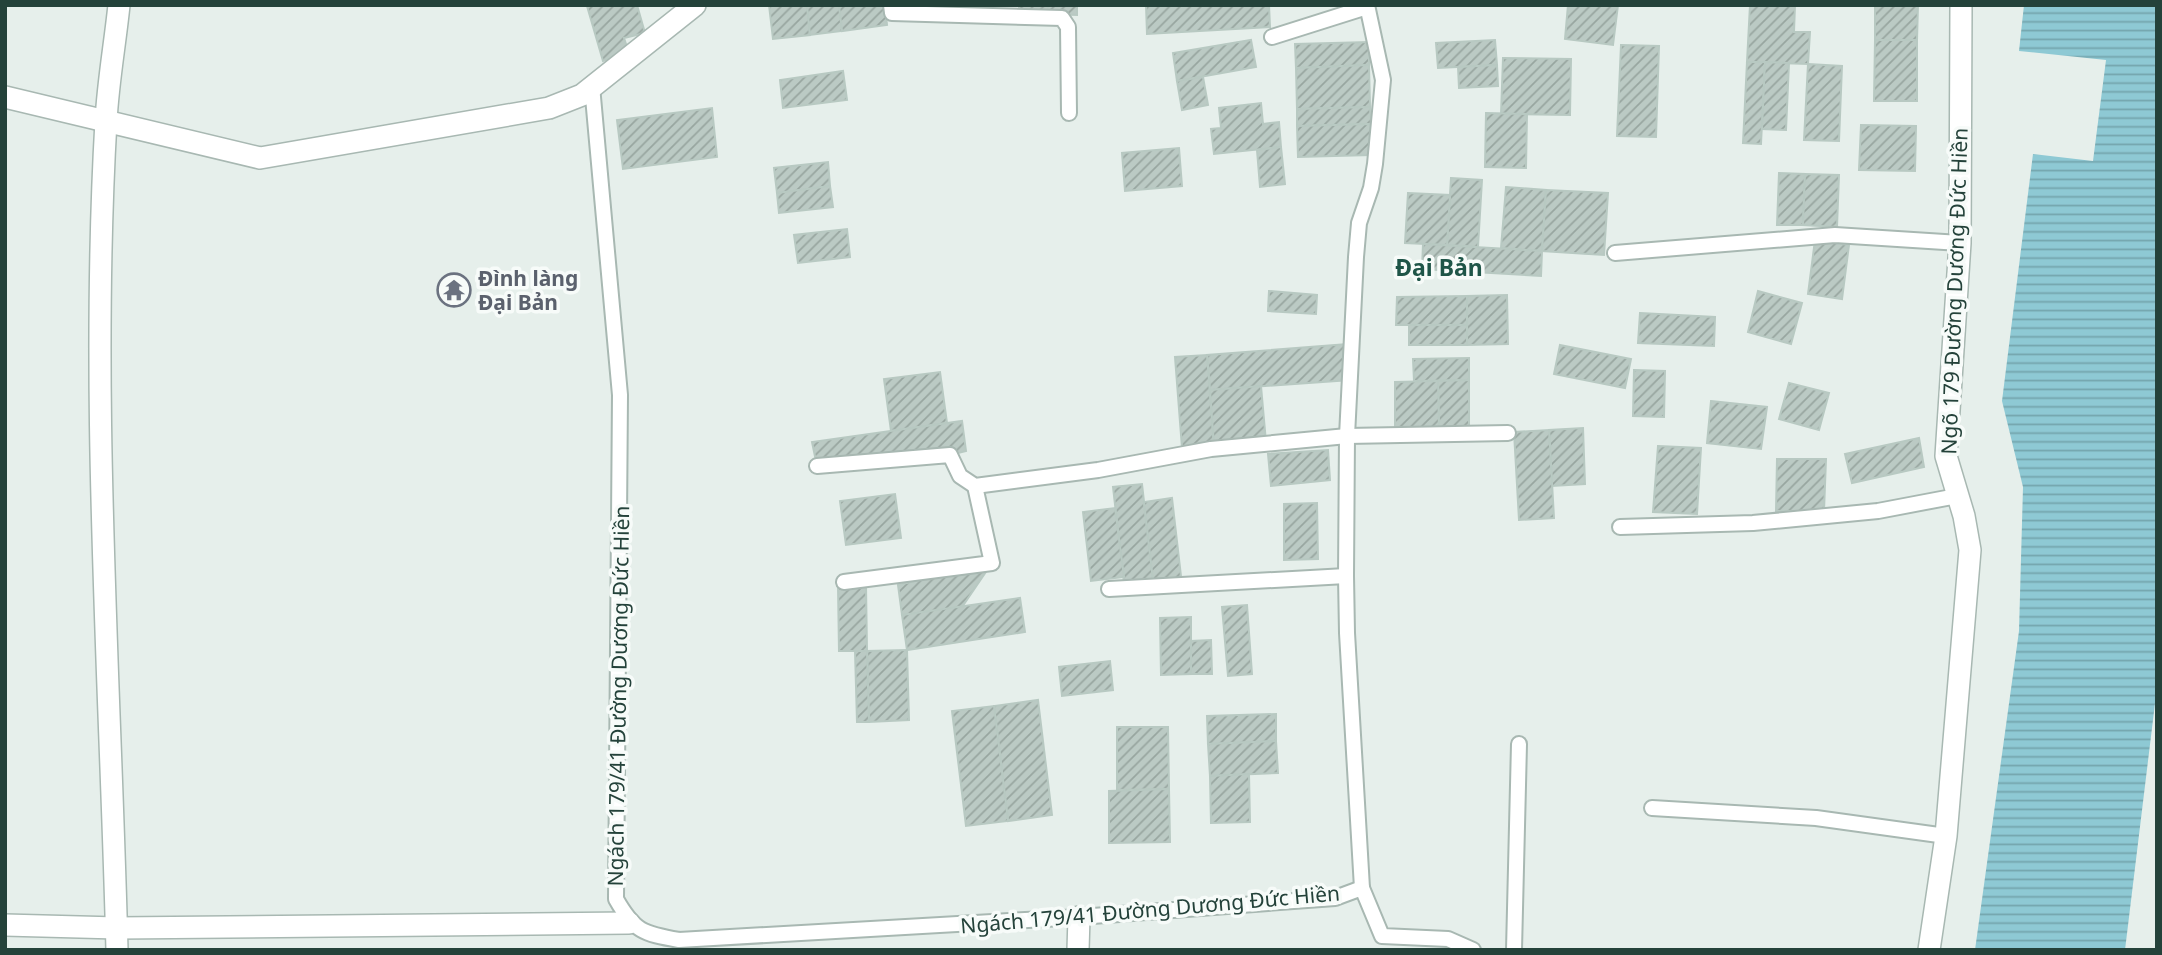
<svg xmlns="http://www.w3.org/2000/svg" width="2162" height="955" font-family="'Noto Sans',sans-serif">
<defs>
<pattern id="water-rules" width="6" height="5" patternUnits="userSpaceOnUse" patternTransform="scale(1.75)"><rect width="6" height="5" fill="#8ec9d4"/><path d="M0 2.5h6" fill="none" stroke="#74a5ad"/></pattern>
<pattern id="building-hatch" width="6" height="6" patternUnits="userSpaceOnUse" patternTransform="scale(1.75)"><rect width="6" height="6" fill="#bbcac4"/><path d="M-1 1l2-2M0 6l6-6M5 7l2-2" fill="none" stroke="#98a6a0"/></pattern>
</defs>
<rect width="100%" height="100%" fill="#e6efeb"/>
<polygon fill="url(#water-rules)" points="2024,5 2157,5 2157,687 2125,950 1975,950 2019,631 2023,487 2002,401 2033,154 2093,161 2106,60 2019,51"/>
<g fill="url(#building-hatch)" stroke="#b8c9c2" stroke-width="2">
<polygon points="637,5 645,33 624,38 629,53 603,61 587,6"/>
<polygon points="769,5 807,5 810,35 773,39"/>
<polygon points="807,5 839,5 842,31 810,35"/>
<polygon points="839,5 885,5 887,25 842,31"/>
<polygon points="1019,5 1048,5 1048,14 1019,13"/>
<polygon points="1048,5 1077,5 1077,15 1048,14"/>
<polygon points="1146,5 1269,5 1270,27 1147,34"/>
<polygon points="1568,5 1618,5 1613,45 1565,39"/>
<polygon points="1750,5 1795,5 1794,32 1810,32 1808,64 1747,62"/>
<polygon points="1875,5 1918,5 1917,40 1875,40"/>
<polygon points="1251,40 1256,67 1177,81 1173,53"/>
<polygon points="1495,40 1497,65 1438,68 1436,43"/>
<polygon points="1875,40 1917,40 1917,101 1874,101"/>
<polygon points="1369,42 1369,65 1296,68 1295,44"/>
<polygon points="1621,45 1659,46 1656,137 1617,136"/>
<polygon points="1503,58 1571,59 1570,115 1501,114"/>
<polygon points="1747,62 1765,62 1761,144 1743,143"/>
<polygon points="1765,62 1789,63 1786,130 1762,129"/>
<polygon points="1808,64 1842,66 1839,141 1804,140"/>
<polygon points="1369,65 1370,107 1297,109 1296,68"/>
<polygon points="1497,65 1498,86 1459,88 1458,67"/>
<polygon points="843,71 847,100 783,108 780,80"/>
<polygon points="1203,77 1208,105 1182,110 1177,81"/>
<polygon points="1261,103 1263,124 1279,122 1281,147 1214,154 1211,129 1221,128 1219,108"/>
<polygon points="1370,107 1371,124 1297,126 1297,109"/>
<polygon points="712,108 717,157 623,169 617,120"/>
<polygon points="1486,113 1527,114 1526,168 1485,167"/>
<polygon points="1371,124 1371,155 1298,157 1297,126"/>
<polygon points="1861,125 1916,126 1915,171 1859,170"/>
<polygon points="1281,147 1285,184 1260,187 1257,150"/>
<polygon points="1179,148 1182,186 1125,191 1122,153"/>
<polygon points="828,162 830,186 777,193 774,168"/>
<polygon points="1779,173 1805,174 1803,225 1777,225"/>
<polygon points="1805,174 1839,175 1837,227 1803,225"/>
<polygon points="1451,178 1482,180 1478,247 1447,245"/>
<polygon points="830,186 833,207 779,213 777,193"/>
<polygon points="1506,187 1546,190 1542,251 1501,248"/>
<polygon points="1546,190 1608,193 1604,255 1542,251"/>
<polygon points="1408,193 1450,195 1447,245 1405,243"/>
<polygon points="847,229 850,257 798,263 794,235"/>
<polygon points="1815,240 1849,245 1842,299 1808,294"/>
<polygon points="1423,244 1542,251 1541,276 1422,269"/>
<polygon points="1269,291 1317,295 1316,314 1268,311"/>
<polygon points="1758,291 1802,303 1791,344 1748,332"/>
<polygon points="1507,295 1508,344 1467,345 1467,296"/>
<polygon points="1467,296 1467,325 1396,325 1397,297"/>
<polygon points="1640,313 1715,317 1714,346 1638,343"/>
<rect x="1409" y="325" width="58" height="20"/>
<polygon points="1347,344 1350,380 1210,390 1207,355"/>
<polygon points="1560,345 1631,359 1625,388 1554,374"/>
<polygon points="1207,355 1214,446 1182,448 1175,357"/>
<polygon points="1469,358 1469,380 1414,381 1413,359"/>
<polygon points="1634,370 1665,371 1664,417 1633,416"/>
<polygon points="940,372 947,423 891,431 884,379"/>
<polygon points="1469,380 1469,429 1439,429 1438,381"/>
<polygon points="1438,381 1439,429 1395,430 1395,382"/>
<polygon points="1789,383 1829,393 1819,430 1779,419"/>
<polygon points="1261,386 1266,442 1214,446 1210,390"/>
<polygon points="1711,401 1767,407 1761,449 1707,443"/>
<polygon points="962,421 966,451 950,455 817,466 812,442"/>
<polygon points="1583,428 1585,484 1552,486 1549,430"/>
<polygon points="1549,430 1554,518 1519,520 1514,432"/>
<polygon points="1919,438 1924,467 1852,483 1845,454"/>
<polygon points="1658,446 1701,448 1697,514 1653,512"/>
<polygon points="1328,450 1330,480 1271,486 1268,454"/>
<polygon points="1777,459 1826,459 1824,511 1776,511"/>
<polygon points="1142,484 1154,589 1125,592 1113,487"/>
<polygon points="895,494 901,538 846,545 840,501"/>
<polygon points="1172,498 1182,585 1154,589 1144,502"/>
<polygon points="1317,503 1318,559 1284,560 1284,504"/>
<polygon points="1115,508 1124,577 1091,581 1083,512"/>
<polygon points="992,563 962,607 902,615 898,585"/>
<polygon points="866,585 867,651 839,651 838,586"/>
<polygon points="1020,598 1025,632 907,650 902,615"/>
<polygon points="1247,605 1252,674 1228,676 1222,607"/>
<polygon points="1191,617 1191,674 1161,675 1160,618"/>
<polygon points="1211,640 1212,674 1191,674 1191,641"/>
<polygon points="907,650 909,720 869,722 867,651"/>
<polygon points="855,651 867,651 869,722 857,722"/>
<polygon points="1110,661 1113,690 1062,696 1059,667"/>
<polygon points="1038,700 1052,815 1008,821 994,706"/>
<polygon points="994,706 1008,821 966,826 952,711"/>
<polygon points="1276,714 1276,741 1208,744 1207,716"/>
<polygon points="1117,727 1168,727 1169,789 1117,790"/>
<polygon points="1276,741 1278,773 1210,776 1208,744"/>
<polygon points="1249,774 1250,822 1211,823 1210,776"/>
<polygon points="1169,789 1170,842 1109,843 1109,791"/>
</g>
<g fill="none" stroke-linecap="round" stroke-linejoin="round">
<defs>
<g id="lane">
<polyline points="891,5 892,13 1062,18 1068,27 1069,113"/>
<polyline points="1272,37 1367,7"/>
<path d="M 592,86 L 620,395 L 616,899 C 634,931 643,934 679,940 L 1079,917 L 1335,898 L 1362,888 L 1382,936 L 1448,939 L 1473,950"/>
<polyline points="1615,253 1835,235 1960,243"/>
<polyline points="817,466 950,455 960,476 975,486 1098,470 1211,449 1347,436 1508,433"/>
<polyline points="1620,527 1753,523 1878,511 1957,496"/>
<polyline points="844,582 992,563 975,486"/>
<polyline points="1109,589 1346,576"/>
<polyline points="1652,808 1816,818 1946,836"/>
<polyline points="1362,888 1347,633 1346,576 1347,436 1356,257 1359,223 1371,188 1375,164 1383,80 1367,5"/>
<polyline points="1514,950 1519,744"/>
</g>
<g id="street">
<polyline points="5,97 260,158 549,108 582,95 695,5"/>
<polyline points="5,925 117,928 629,923"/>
<path d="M 117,950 C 110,676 90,394 106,121 C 108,82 115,44 119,5"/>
<polyline points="1078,950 1079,917"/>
<polyline points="1929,950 1946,836 1970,550 1964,516 1946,456 1960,243 1961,5"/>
</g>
</defs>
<use href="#lane" stroke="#a8b8b2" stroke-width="18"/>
<use href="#street" stroke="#a8b8b2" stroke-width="24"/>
<use href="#lane" stroke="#fff" stroke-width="14"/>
<use href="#street" stroke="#fff" stroke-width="21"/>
</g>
<defs>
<symbol id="temple-ring" viewBox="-11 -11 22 22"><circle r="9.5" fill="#f7fbf9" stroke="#6b7280" stroke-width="1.5"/><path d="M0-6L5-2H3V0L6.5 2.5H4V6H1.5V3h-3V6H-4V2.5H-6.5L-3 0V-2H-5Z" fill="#6b7280"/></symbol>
</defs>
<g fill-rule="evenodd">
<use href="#temple-ring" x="435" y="271" width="38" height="38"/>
</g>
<g text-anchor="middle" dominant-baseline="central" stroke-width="7" stroke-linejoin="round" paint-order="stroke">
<g font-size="21" font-weight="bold" fill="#5b616d" stroke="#f7fbf9" text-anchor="start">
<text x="478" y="278">Đình làng<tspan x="478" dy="24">Đại Bản</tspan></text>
</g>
<g font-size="21" fill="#24423a" stroke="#f7fbf9">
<text transform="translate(1954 291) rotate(-88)">Ngõ 179 Đường Dương Đức Hiền</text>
<text transform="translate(618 696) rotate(-89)">Ngách 179/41 Đường Dương Đức Hiền</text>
<text transform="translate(1150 909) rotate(-5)">Ngách 179/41 Đường Dương Đức Hiền</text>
</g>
<g font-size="23" font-weight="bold" fill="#1f5548" stroke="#f7fbf9">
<text x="1439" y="267">Đại Bản</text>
</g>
</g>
<rect width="2162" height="955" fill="none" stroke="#24423a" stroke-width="14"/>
</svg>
